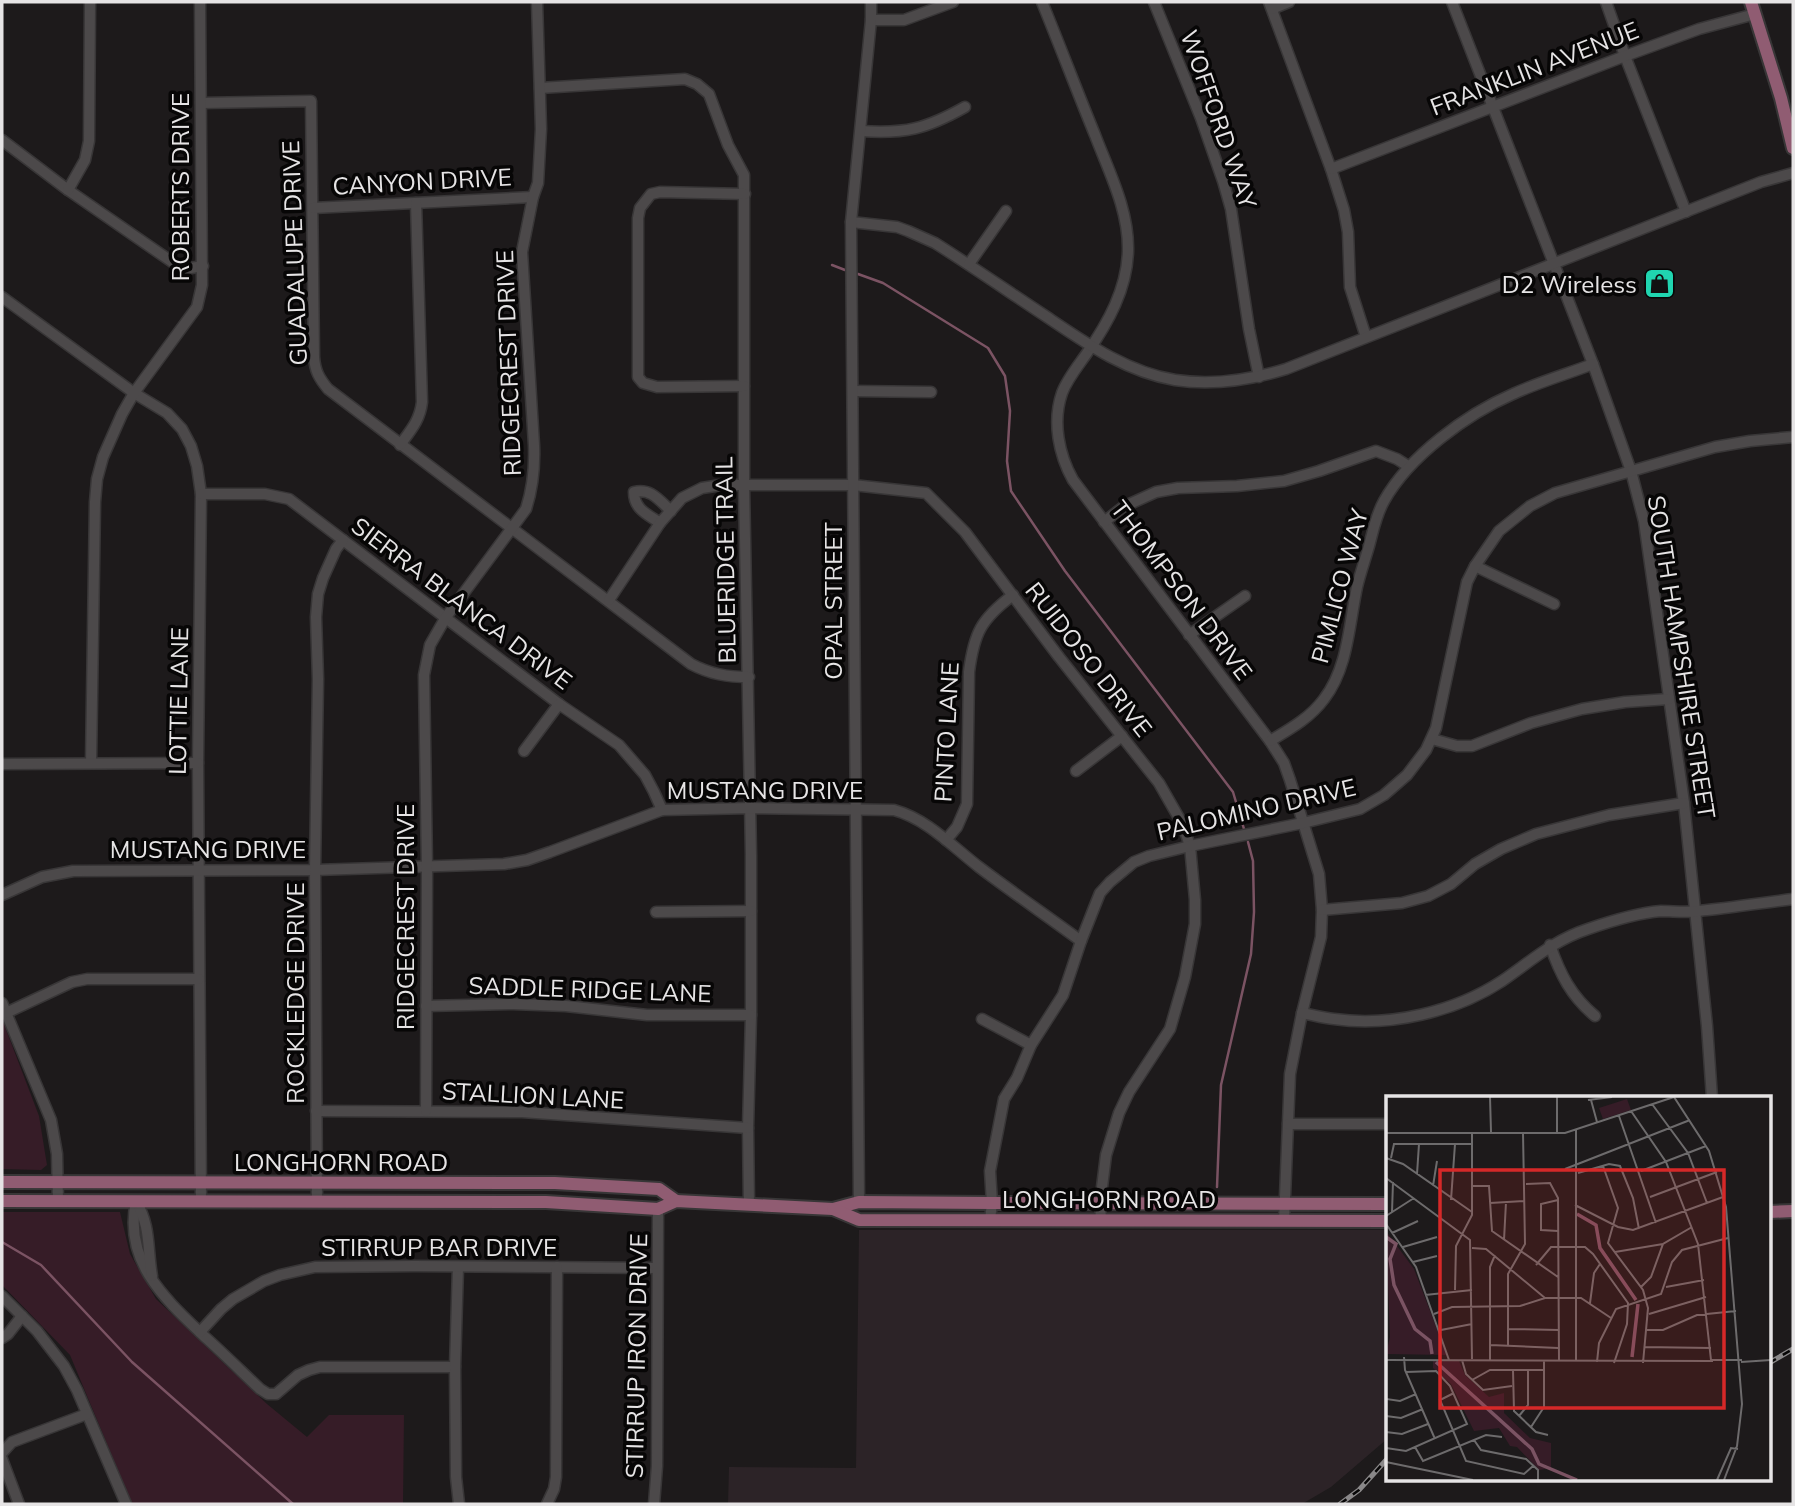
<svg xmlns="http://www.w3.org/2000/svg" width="1795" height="1506" font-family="Mulish,sans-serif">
<rect width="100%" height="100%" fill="#1d1a1b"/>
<polygon fill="#2c2327" points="859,1230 1387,1230 1387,1439 1331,1487 1302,1504 728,1504 729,1467 856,1468"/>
<g fill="#361c27">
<polygon points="2,1019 39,1116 47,1165 41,1170 2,1169"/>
<polygon points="2,1212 120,1212 130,1254 156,1299 267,1404 307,1437 329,1415 404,1415 403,1504 132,1504 70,1355 2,1285"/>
</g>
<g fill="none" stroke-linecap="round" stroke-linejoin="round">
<g stroke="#7b5363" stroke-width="2.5">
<polyline points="832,265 845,270"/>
<polyline points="858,274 883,283 988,348 1005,376 1010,411 1007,461 1011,491 1065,571 1233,792 1244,829"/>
<polyline points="1217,1187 1221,1085 1251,954 1254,912 1253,861 1248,842"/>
<polyline points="2,1242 41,1265 132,1362 293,1504"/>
</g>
<defs>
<g id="minor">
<path d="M 1042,2 C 1060,46 1077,91 1095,135 C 1109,172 1129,210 1128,251 C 1127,289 1108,323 1087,353 C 1078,366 1067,379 1062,393 C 1052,422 1059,455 1073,480 L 1270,741 L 1284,763 L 1290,780 L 1319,874 L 1322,910 L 1321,937 L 1302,1013 L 1290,1074 L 1284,1221"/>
<polyline points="1154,2 1201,118 1223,181 1231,209 1249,329 1259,377"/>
<polyline points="1269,2 1331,169 1344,210 1348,232 1350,287 1366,337"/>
<polyline points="1452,2 1593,364 1631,471 1644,521 1684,803 1707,1026 1712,1098"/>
<polyline points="1606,2 1625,56 1686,212"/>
<polyline points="1272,9 1289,2"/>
<polyline points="871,20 904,20 953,2"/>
<polyline points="540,88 685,79 697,84 709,94 728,145 744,175 744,486 751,855 751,1015 748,1128 749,1205"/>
<path d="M 201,103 L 311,101 L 314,357 C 315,371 319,378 328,389 L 691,664 C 710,674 727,677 749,677"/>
<path d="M 861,131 C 905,134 926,129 965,107"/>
<polyline points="2,140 68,190 178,266 191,268 203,266"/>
<polyline points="1331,169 1625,56 1699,29 1755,14"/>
<polyline points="68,190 85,160 89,141 90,2"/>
<polyline points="313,208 533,197"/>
<path d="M 851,222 L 897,227 L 908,231 L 935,243 C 973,267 1009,292 1047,317 C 1087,344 1127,372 1175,380 C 1214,386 1250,380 1286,369 L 1761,182 L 1793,173"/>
<polyline points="969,264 1006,211"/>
<polyline points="2,297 134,393 167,413 182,429 191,446 197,466 201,494 198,763 201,1201"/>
<polyline points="744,386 657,387 643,383 638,377 638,218 640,208 651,194 660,192 745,194"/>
<polyline points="853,391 931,392"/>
<path d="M 400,445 C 411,430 420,420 422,402 L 416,203"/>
<polyline points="201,494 265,494 289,499 559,704 619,745 645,775 654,792 662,810"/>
<polyline points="1104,522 1123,507 1156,492 1178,488 1237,486 1284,481 1319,471 1376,451 1397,459 1408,466"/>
<path d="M 660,523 C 647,514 634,509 634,492 C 651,488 659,500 671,511"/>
<polyline points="1475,566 1554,604"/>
<polyline points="609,600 660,523 682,498 702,488 721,485 853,485 926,493 965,532 1059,657 1159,783 1183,825 1190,846 1195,900 1195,924 1185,977 1170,1029 1129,1092 1119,1113 1106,1155 1100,1203 1101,1220"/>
<polyline points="1189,635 1245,596"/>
<polyline points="1432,739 1457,746 1472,746 1531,723 1582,709 1625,702 1669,699"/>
<path d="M 1270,741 C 1290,729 1310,718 1324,699 C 1348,668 1349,625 1357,587 C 1360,574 1365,560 1369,546 C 1373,531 1376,515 1384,501 C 1409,456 1467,414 1513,394 C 1539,382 1567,374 1593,364"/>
<polyline points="524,751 559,704"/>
<polyline points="91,763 95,502 97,479 103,457 122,414 134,393 197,307 202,285 200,2"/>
<polyline points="2,764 198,763"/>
<polyline points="1076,771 1122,736"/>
<path d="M 946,840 L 957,827 L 967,804 L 969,672 C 974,633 981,619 1013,595"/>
<path d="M 2,895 L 42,877 L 73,871 L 315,870 L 504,864 L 527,860 L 550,852 L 662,810 L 751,808 L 894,810 C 927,819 952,846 979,867 C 1012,892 1047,916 1081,941"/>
<polyline points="1322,910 1402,903 1428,896 1451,884 1475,864 1501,849 1536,834 1609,815 1684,803"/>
<polyline points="656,912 751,911"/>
<path d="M 1550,945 C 1560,974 1571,996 1595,1016"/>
<polyline points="2,1003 51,1120 57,1154 58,1201"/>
<polyline points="426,1006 513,1004 566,1006 647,1015 751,1015"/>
<polyline points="6,1013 72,982 87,979 199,979"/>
<path d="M 1302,1013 C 1313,1015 1323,1018 1334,1019 C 1390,1027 1455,1012 1502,981 C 1531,961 1554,940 1588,929 C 1611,921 1637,913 1661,911 C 1673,911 1686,913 1698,911 C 1730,908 1761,903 1793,899"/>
<polyline points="982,1019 1031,1045"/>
<polyline points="316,1111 522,1112 748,1128"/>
<path d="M 426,1111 L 427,867 L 424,675 L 430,645 L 446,617 L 526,509 C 533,487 535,468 534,445 L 522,252 L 533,197 L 538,183 L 541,129 L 537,2"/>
<polyline points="1288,1124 1387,1124"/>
<path d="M 136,1201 C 123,1262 165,1299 205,1337 C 224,1354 242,1372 260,1389 L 268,1394 L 276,1394 L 298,1375 L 309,1370 L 320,1367 L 455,1367"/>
<path d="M 136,1201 C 151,1227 147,1247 152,1276"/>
<polyline points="317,1201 315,870 318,679 316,617 318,594 323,578 336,549 343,540"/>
<polyline points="859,1202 851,222 871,20 871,2"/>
<polyline points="990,1220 992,1203 990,1171 1004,1099 1017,1078 1031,1045 1063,995 1081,941 1094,908 1100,893 1110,882 1134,862 1149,856 1190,846 1303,823 1360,809 1384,795 1407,775 1426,750 1436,728 1467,582 1475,566 1499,531 1530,506 1555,493 1715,447 1750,441 1793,437"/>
<polyline points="458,1267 455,1367 456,1477 459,1504"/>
<polyline points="2,1296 37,1331 64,1366 77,1390 126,1504"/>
<polyline points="200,1332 221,1309 233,1299 264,1281 280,1275 315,1267 415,1266 657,1268"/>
<polyline points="2,1338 8,1334 22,1316"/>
<polyline points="2,1453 12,1442 87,1414"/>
<polyline points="2,1459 19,1504"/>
<polyline points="547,1504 554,1489 556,1477 557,1267"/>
<polyline points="654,1504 657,1466 658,1209"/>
</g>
<g id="major">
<polyline points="1751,2 1781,98 1793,148"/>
<polyline points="2,1182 555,1183 659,1189 676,1201"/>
<polyline points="2,1201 546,1202 658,1209 676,1201 833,1209 859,1202 992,1203 1387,1204"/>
<polyline points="833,1209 859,1220 1387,1221"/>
<polyline points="1769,1212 1793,1211"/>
</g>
</defs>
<use href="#minor" stroke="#383637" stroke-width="13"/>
<use href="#major" stroke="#383637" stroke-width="16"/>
<use href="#minor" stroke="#4c494a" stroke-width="10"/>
<use href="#major" stroke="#905c72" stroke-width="12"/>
<defs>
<g id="rail">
<polyline points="1769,1363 1793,1349"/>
<polyline points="1340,1504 1359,1490 1387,1459"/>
</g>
</defs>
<use href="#rail" stroke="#8a8889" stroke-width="5"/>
<use href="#rail" stroke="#070606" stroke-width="2.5" stroke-dasharray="8" stroke-linecap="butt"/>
</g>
<defs>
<symbol id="shop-square" viewBox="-11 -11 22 22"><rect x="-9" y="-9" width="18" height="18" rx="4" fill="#20d5b0" stroke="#070606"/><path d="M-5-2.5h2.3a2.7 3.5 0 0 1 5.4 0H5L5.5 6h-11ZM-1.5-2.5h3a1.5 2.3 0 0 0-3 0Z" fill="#111"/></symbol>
</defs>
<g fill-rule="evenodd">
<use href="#shop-square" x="1642" y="266" width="35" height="35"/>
</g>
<g text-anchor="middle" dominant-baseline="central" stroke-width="7" stroke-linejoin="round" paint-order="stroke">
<g font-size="24" fill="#e6e4e5" stroke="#070606">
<text transform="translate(1534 68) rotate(-21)">FRANKLIN AVENUE</text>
<text transform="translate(1219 119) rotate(71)">WOFFORD WAY</text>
<text transform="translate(422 181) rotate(-3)">CANYON DRIVE</text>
<text transform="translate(180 187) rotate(-90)">ROBERTS DRIVE</text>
<text transform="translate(294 253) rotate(-92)">GUADALUPE DRIVE</text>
<text transform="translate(508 363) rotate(-92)">RIDGECREST DRIVE</text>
<text transform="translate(725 560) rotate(-91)">BLUERIDGE TRAIL</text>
<text transform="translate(1339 586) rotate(-75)">PIMLICO WAY</text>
<text transform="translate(1182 590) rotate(53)">THOMPSON DRIVE</text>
<text transform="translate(833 601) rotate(-90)">OPAL STREET</text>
<text transform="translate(462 603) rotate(37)">SIERRA BLANCA DRIVE</text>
<text transform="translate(1682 657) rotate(81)">SOUTH HAMPSHIRE STREET</text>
<text transform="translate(1089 659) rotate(52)">RUIDOSO DRIVE</text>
<text transform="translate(178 701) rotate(-89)">LOTTIE LANE</text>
<text transform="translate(946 732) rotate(-87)">PINTO LANE</text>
<text x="765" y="790">MUSTANG DRIVE</text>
<text transform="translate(1256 809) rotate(-13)">PALOMINO DRIVE</text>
<text x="208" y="849">MUSTANG DRIVE</text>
<text transform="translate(405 917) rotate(-90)">RIDGECREST DRIVE</text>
<text transform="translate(590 989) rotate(2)">SADDLE RIDGE LANE</text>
<text transform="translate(295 993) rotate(-90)">ROCKLEDGE DRIVE</text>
<text transform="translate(533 1095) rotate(3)">STALLION LANE</text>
<text x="341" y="1162">LONGHORN ROAD</text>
<text x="1109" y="1199">LONGHORN ROAD</text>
<text x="439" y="1247">STIRRUP BAR DRIVE</text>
<text transform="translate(636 1356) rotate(-89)">STIRRUP IRON DRIVE</text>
</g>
<g font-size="24" fill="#e6e4e5" stroke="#070606" text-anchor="end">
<text x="1637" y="284">D2 Wireless</text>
</g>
</g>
<g transform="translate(1386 1096)">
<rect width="385" height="385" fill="#1d1a1b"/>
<path d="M 241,3 L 245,14 L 217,23 L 213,12 ZM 0,135 L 28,173 L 61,259 L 0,258 L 4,241 ZM 47,265 L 73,265 L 79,279 L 103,301 L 118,297 L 118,317 L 144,342 L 165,347 L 165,372 L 153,374 L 131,351 L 124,350 L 113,332 L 88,335 L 65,288 L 47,272 Z" fill="#361c27"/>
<path fill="none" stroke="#7b5363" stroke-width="3.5" d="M 191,118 L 210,129 L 214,152 L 250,204M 0,141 L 10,148 L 4,163 L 8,189 L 29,233 L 44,245 L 46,258M 246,261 L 252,208M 50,266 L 146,353 L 153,368 L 191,384"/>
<path fill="none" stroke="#6d6b6c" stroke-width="2" d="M 104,1 L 105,36M 202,4 L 226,1M 205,4 L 211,26M 266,8 L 302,57 L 321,107M 245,15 L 280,66 L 312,148 L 325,264M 233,20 L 270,127M 0,37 L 179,37 L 288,1 L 323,55 L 340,111 L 356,308 L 351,350 L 338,384M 171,37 L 171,1M 0,62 L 17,68 L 86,116M 5,62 L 8,48 L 86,48M 217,70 L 232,112 L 222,147 L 257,194 L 262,212 L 257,267M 179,73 L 304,24M 255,75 L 320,50M 192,77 L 223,68 L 234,70 L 247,102 L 253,133M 31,78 L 33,48M 0,82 L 84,144 L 86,263M 140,88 L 164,87 L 172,102 L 173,264M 47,90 L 51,65M 86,90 L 103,90 L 106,135 L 172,181M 264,101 L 331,76M 65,104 L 69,48M 104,107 L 138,105M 189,109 L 232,131 L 247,134 L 337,101M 6,116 L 7,86M 0,120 L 28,102M 0,128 L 30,171 L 63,264M 172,135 L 155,134 L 155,108 L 172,104M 6,137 L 32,125M 118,144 L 120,106M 17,151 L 51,141M 86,152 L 100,153 L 159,202M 229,156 L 277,148M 27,166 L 51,160M 150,169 L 165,151 L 199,151 L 207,158 L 242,207 L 241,228 L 228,267M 255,191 L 265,181 L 277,148 L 306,131M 280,191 L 318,184M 69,194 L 70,150 L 86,119 L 86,36M 39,199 L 86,194M 204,207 L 208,177 L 214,168M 48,218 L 66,211 L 134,210 L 159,202 L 195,202 L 225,222M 263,218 L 320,201M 122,233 L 173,234M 55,234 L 86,228M 260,234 L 277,234 L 311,219 L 350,215M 104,249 L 172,252M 122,249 L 122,178 L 139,148 L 137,37M 258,251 L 325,252M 18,261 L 19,274 L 49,343M 0,264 L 327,265M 76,264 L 80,278 L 97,294 L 126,290M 104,264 L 104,171 L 109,159M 190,264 L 190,34M 325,264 L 356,264M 211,266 L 213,247 L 230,213 L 275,198 L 286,166 L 296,154 L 342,142M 355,266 L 385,264M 127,274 L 128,315 L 150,336 L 162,339M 0,275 L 0,303 L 14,305 L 30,298M 86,284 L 104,274 L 158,274M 68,297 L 54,304 L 80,365 L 138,378 L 147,370M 0,320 L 15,322 L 37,313M 133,320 L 142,309 L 142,274M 145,331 L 158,311 L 158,265M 0,336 L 16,338 L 42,328M 88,344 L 95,354 L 140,363 L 152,374 L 152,384M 29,351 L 37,365 L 100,339 L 116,341M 0,352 L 20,355 L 81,328 L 64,290 L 50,275 L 20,276M 0,366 L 87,384M 331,384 L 345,352 L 352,353"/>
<path fill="#d62828" fill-opacity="0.15" stroke="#d62828" stroke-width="3.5" d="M 54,74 L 338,74 L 338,312 L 54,312 Z"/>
<rect width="385" height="385" fill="none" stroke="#e6e4e5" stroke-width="3.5"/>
</g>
<rect width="1795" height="1506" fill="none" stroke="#e6e4e5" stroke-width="7"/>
</svg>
